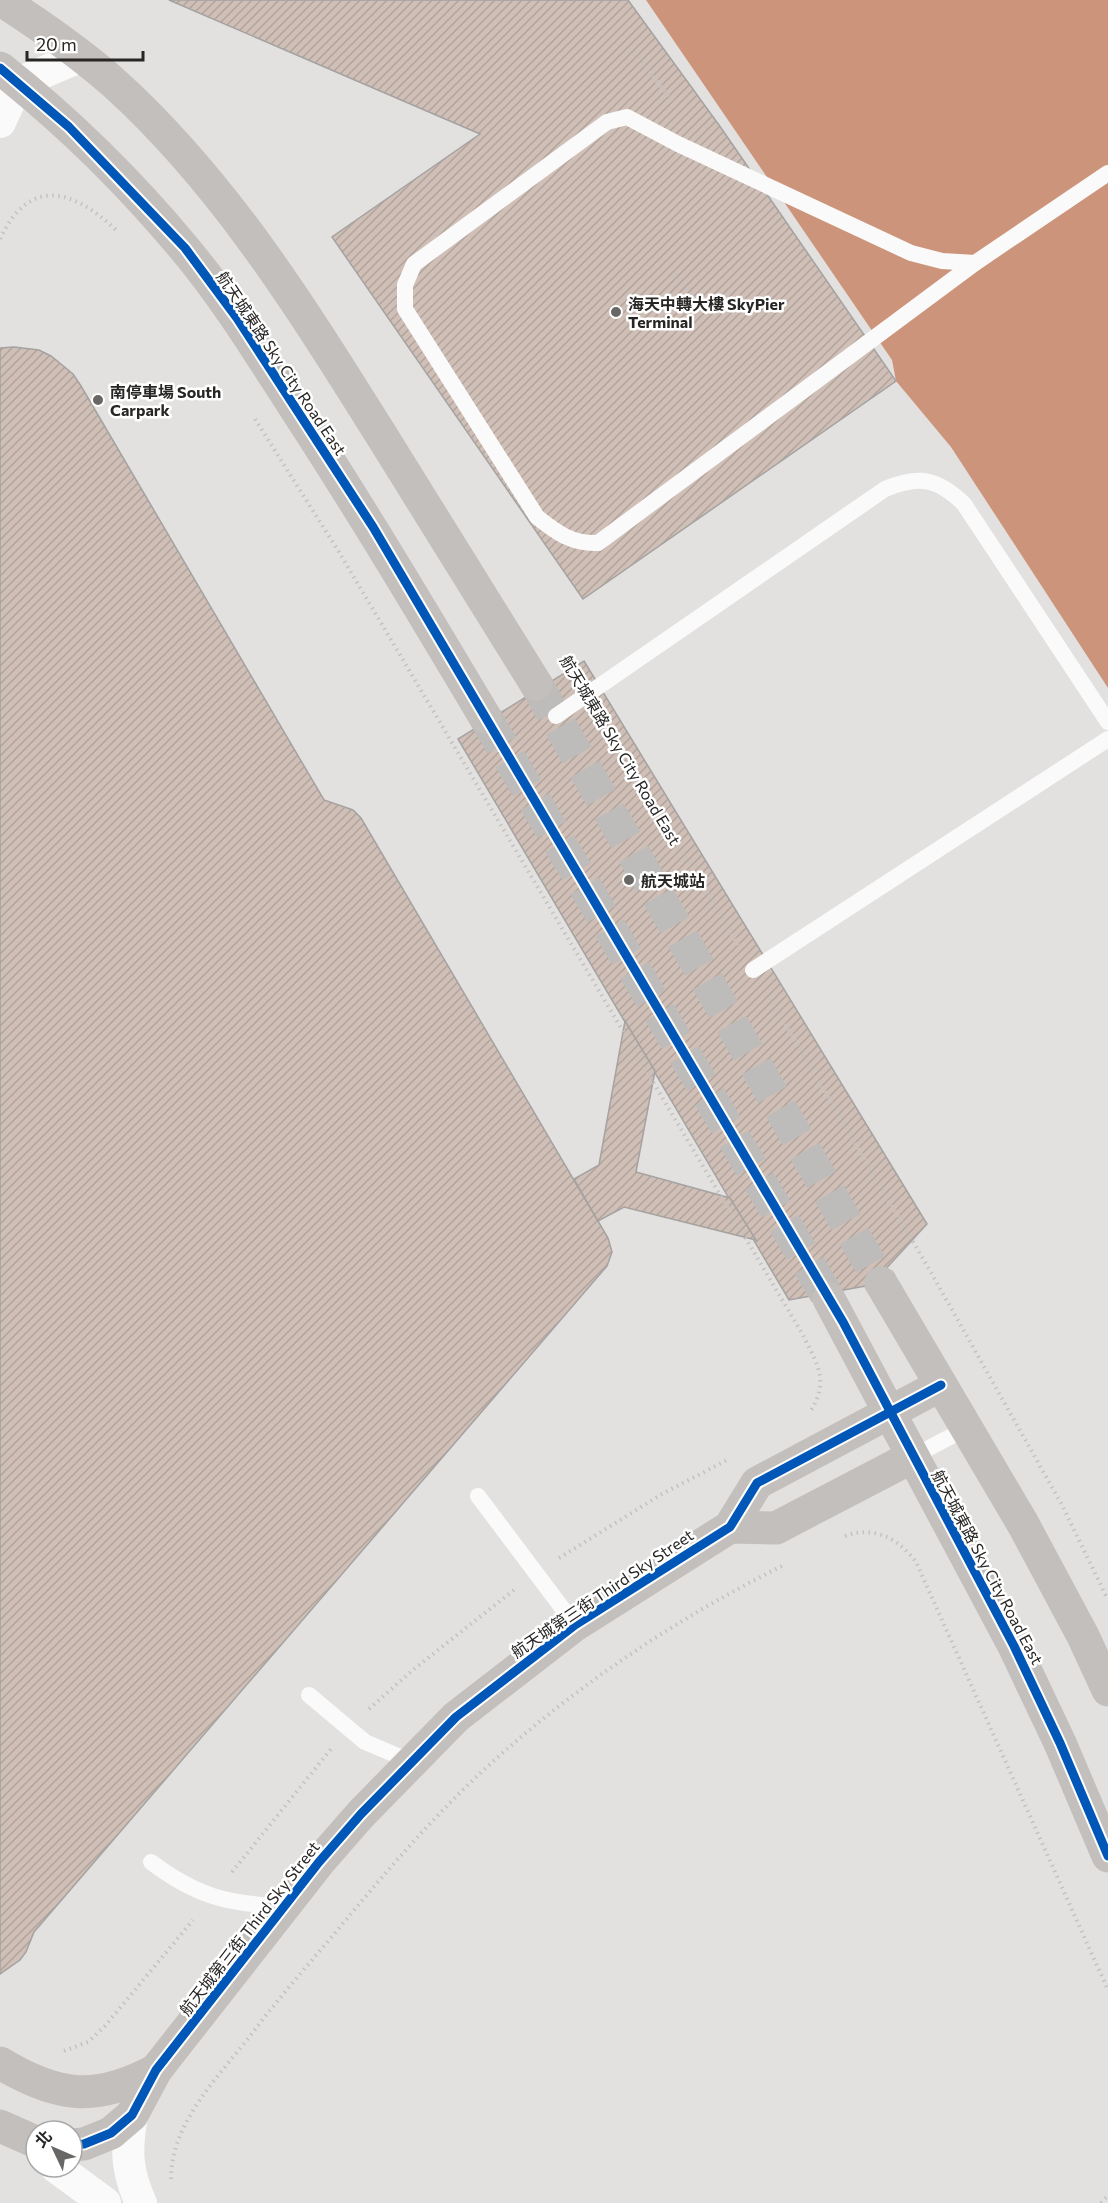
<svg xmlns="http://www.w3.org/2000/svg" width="1108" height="2203" font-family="Commissioner,'Noto Sans TC',sans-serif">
<defs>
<pattern id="building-hatch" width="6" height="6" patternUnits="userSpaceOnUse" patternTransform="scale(1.5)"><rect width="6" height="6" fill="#cfbfb6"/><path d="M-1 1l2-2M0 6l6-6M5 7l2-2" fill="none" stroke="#b2a49c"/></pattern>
</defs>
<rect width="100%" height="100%" fill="#e3e1df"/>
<polygon fill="#cc957b" points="646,0 1108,0 1108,688 951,447 896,381 892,360"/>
<g fill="url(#building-hatch)" stroke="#a4a3a2" stroke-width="1.5">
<polygon points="169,0 628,0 719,125 896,381 583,599 332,237 480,134"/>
<polygon points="14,347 39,350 51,356 73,374 81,386 324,800 353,810 361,818 608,1238 612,1252 607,1266 34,1932 26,1952 20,1960 0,1974 0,348"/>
<polygon points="584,661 927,1224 871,1285 789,1300 458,739"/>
<polygon points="625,1021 655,1071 636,1172 730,1198 756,1240 624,1207 598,1221 574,1179 599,1165"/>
</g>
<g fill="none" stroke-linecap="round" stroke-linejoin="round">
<g stroke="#bdbcba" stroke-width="33" stroke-dasharray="33 16" stroke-linecap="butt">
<polyline points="536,684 881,1283"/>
<polyline points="485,717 829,1299"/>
</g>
<g stroke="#c3c2c1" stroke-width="4" stroke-dasharray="1.5 4.5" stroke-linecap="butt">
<polyline points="635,52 674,104"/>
<path d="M 0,239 C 29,177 72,188 116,230"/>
<polyline points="675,274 705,312"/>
<path d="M 255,419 L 339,552 L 803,1335 C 817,1364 830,1381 810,1412"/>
<polyline points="603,717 738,945"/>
<polyline points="767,993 929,1269 1062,1505 1107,1598"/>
<path d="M 845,1536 C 874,1525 899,1539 916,1562 L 1108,1990"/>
<polyline points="559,1558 662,1494 729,1459"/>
<polyline points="369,1709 414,1669 514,1590"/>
<polyline points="232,1872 331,1749"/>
<polyline points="64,2051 88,2042 105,2026 193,1920"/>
<path d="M 171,2179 C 171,2121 220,2076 253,2032 C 282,1994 314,1958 345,1921 C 395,1861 447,1801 506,1750 C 589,1677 685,1614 784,1565"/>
<polyline points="1101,2203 1108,2195"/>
</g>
<g stroke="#fbfafa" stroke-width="16">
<path d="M 627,117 L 678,144 L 911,253 L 942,261 L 975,263 L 598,543 C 572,544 557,533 537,517 L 405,309 L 405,285 L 414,264 L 607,122 Z"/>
<polyline points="975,263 1108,173"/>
<path d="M 556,716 L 885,489 C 919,475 937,478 964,504 L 1108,722"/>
<polyline points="753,970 1108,739"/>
<polyline points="912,1457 967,1428"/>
<polyline points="478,1496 575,1625"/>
<polyline points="309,1695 365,1742 410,1761"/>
<path d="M 151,1862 C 196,1896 229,1905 285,1906"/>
</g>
<g stroke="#fbfafa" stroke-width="32">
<polyline points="0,122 18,83 82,56"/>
<path d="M 132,2115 C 126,2150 126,2170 141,2203"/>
<polyline points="56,2167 105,2203"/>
</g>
<g stroke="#c3bfbd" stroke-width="33">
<path d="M 1,0 C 40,25 79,52 114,83 C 226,184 306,315 385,441 C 435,522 486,603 536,684"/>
<path d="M 0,68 C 67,121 130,183 184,248 C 226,298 260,354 295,408 C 361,509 423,613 485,717"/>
<polyline points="881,1283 1023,1524 1083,1636 1108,1690"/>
<polyline points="829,1299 1014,1646 1060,1743 1108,1856"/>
<polyline points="730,1527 776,1528 912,1457"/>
<path d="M 0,2063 C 58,2098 96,2102 156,2070"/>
<polyline points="0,2126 36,2142"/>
<polyline points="72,2145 84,2144 111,2133 132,2115 156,2070 319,1862 361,1814 456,1717 575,1625 730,1527 757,1483 941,1385"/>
</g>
<defs>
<g id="cycleway">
<polyline points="0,68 69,127 185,248 237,318 373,527 843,1322 1014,1646 1060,1743 1108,1856"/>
<polyline points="72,2145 84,2144 111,2133 132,2115 156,2070 319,1862 361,1814 456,1717 575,1625 730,1527 757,1483 941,1385"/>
</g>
</defs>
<use href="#cycleway" stroke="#fff" stroke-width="13"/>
<use href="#cycleway" stroke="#0057b8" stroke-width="9"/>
</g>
<g fill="#696766" stroke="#fff" stroke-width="2">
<circle cx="616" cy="312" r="6"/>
<circle cx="98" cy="400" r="6"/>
<circle cx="629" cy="880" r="6"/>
</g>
<g text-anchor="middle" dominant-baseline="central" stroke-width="5" stroke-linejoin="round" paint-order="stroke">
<g font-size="16" font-weight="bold" fill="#272625" stroke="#fff" text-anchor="start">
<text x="628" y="303">海天中轉大樓 SkyPier<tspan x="628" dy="18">Terminal</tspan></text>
<text x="110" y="391">南停車場 South<tspan x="110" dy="18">Carpark</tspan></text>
<text x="641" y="880">航天城站</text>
</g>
<g font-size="16" fill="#272625" stroke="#fff">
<text transform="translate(282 363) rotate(56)">航天城東路 Sky City Road East</text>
<text transform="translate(621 750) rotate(59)">航天城東路 Sky City Road East</text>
<text transform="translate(988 1567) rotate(62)">航天城東路 Sky City Road East</text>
<text transform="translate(602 1593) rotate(-34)">航天城第三街 Third Sky Street</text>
<text transform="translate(249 1928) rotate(-52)">航天城第三街 Third Sky Street</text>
</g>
</g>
<g transform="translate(54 2149) rotate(314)"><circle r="28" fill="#ffffff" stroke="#a9a8a8" stroke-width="1.5"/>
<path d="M0-4.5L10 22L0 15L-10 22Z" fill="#696766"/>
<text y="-9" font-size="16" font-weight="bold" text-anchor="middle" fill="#272625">北</text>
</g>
<path d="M27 51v9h116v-9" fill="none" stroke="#272625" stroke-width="3"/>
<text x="36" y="51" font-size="18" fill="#272625" stroke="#ffffff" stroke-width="4.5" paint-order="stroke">20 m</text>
</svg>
